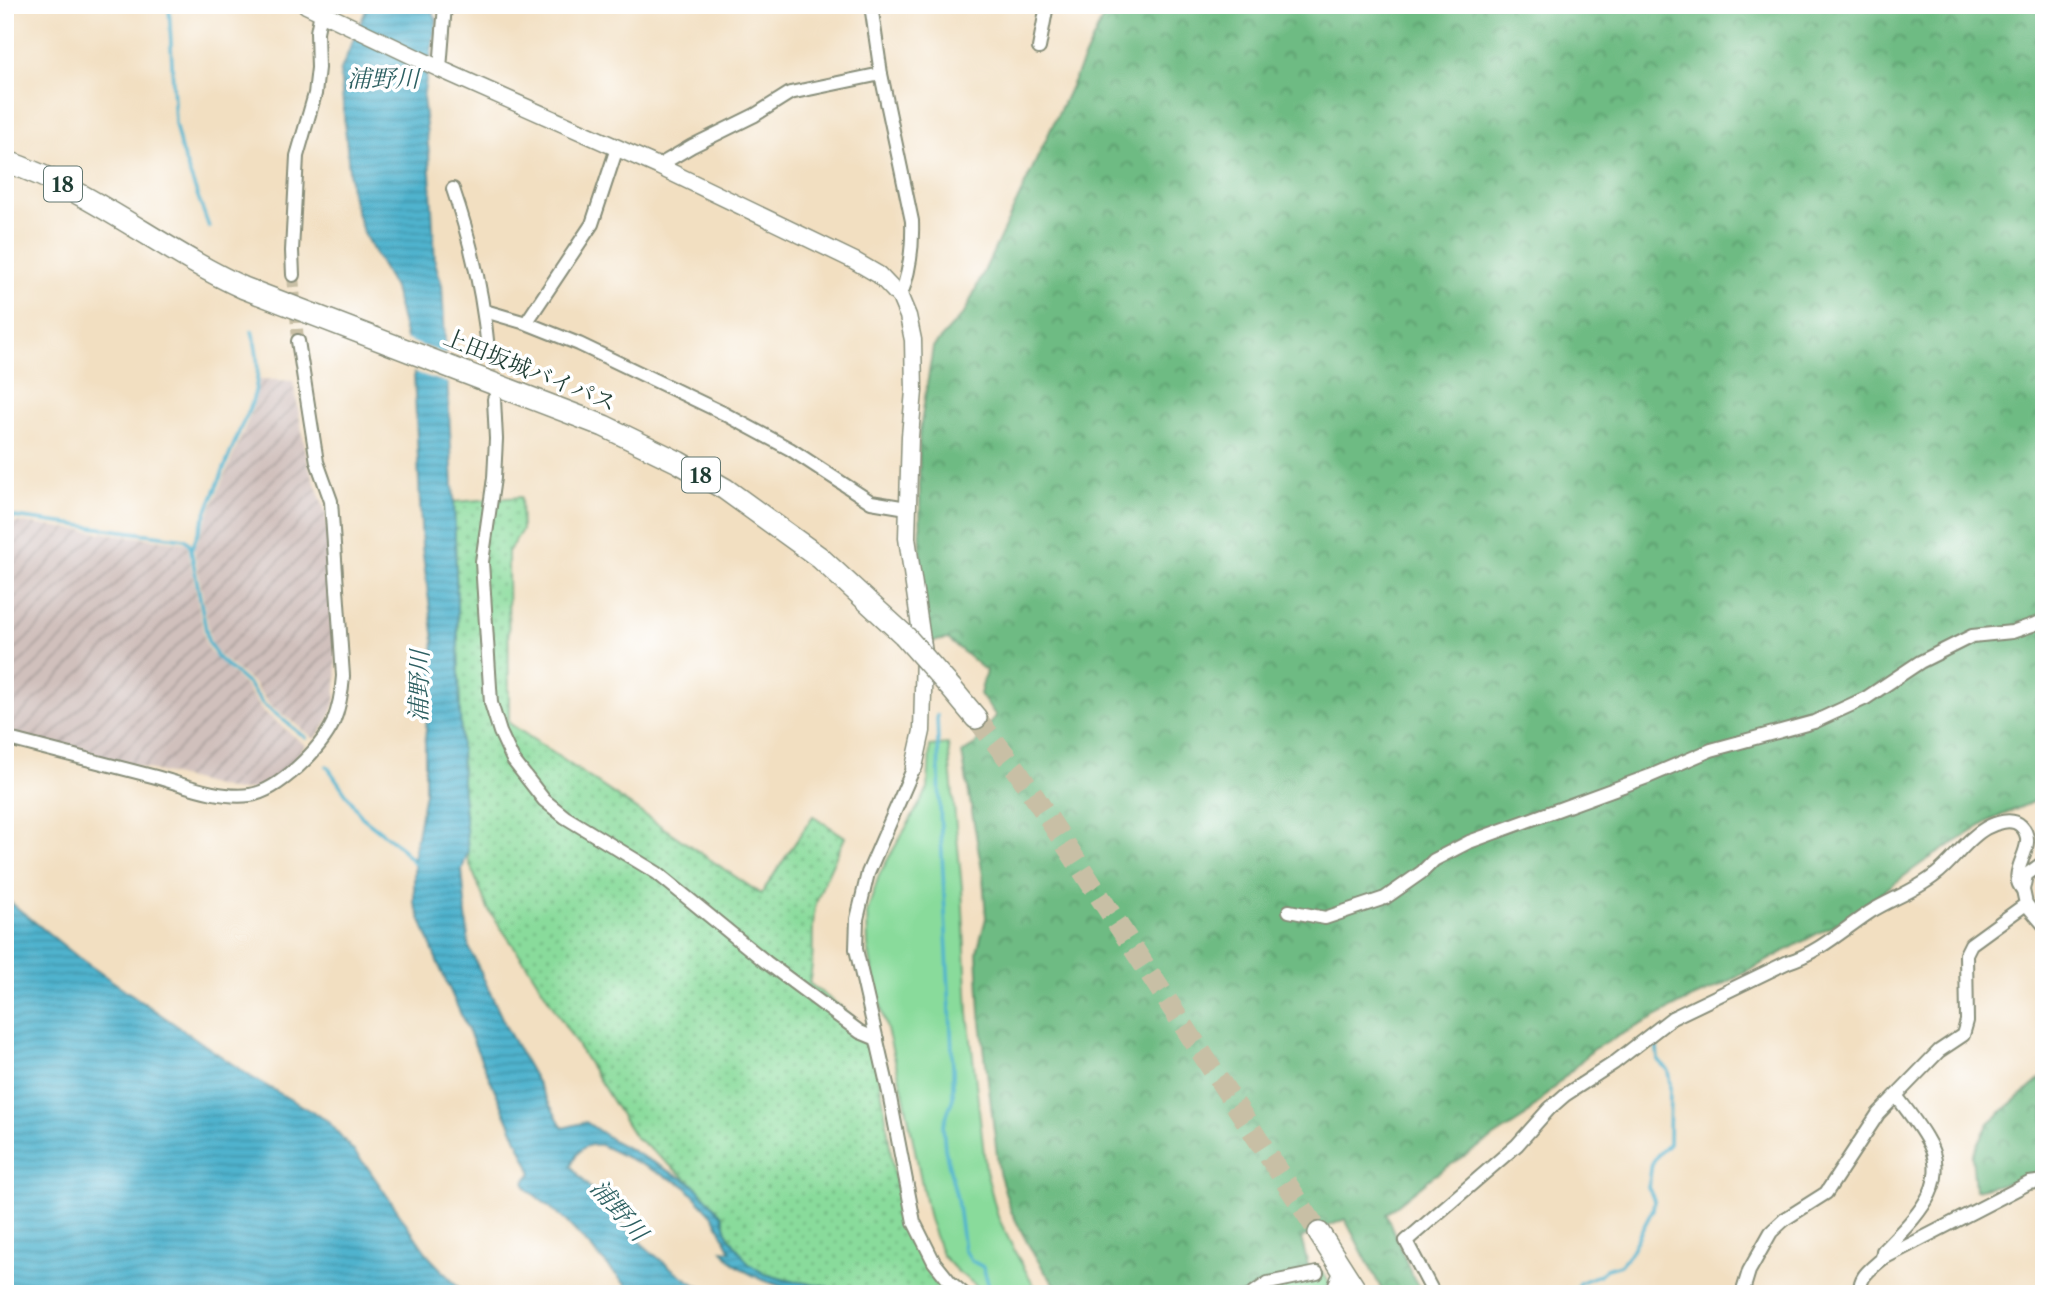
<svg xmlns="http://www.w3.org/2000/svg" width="2049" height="1299" font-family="'Libre Caslon Text','Noto Serif JP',serif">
<defs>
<pattern id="industrial-furrows" width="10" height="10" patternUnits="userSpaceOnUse" patternTransform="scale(1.75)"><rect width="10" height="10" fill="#d0c0bc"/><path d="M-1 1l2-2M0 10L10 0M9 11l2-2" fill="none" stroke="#a89d9a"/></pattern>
<pattern id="forest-crowns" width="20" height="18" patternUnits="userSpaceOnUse" patternTransform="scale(1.75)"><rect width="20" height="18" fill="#6ebb83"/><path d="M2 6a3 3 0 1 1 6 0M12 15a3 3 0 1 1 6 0" fill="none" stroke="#5a996c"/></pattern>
<pattern id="park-dots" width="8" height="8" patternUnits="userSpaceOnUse" patternTransform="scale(1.75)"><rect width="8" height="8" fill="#89db9b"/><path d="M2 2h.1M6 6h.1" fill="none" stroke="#6fb37f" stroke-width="1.8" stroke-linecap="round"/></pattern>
<pattern id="water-rules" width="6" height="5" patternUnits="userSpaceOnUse" patternTransform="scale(1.75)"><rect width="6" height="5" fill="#4fb3ce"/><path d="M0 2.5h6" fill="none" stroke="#4193a8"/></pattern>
</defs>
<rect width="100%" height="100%" fill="#fff"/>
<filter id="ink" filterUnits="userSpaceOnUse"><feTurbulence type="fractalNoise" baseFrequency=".0143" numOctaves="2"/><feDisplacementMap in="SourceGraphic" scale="14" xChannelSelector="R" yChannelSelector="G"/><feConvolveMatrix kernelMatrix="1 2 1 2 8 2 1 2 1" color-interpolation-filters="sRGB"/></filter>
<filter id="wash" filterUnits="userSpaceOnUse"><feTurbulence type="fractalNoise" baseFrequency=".00686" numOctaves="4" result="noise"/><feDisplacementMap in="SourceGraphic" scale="28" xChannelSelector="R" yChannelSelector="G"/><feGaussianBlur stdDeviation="1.57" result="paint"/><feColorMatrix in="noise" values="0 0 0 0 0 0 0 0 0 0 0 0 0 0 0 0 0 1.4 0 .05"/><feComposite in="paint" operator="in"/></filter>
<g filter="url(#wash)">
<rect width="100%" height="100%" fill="#f2dfc1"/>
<g fill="url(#industrial-furrows)">
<polygon points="260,379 293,381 308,463 326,513 337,675 335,704 327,722 315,739 268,703 254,684 220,656 215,649 211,641 194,549 252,411"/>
<polygon points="16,522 187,543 205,642 209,651 245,686 262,710 305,745 283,776 259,789 236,791 5,733 5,525"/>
</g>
<g fill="#89db9b" stroke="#548c68" stroke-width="2">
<polygon points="948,744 962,888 968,1013 986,1171 998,1217 1015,1252 1039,1294 987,1294 957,1271 942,1255 929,1219 903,1091 874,980 868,946 867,913 879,875 928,789 930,746"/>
<polygon points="1322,1273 1331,1284 1318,1294 1259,1294 1270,1286"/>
</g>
<g fill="url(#forest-crowns)" stroke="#467c5c" stroke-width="2">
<polygon points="1109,5 2044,5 2044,797 1991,820 1922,863 1850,916 1722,985 1686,1001 1593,1049 1522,1119 1432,1177 1386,1214 1414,1280 1425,1294 1384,1294 1345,1219 1301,1238 1309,1269 1251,1288 1244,1294 1063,1294 1045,1272 1028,1244 1011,1211 999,1172 980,1013 977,952 986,918 983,876 962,753 975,745 996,716 980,694 986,671 948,639 930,642 921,562 919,436 933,347 965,312"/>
<polygon points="2044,1076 2044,1175 1975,1190 1972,1156 1989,1123"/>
</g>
<path fill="url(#park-dots)" stroke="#548c68" stroke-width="2" d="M 521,497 L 522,530 L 508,552 L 509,723 L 761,894 L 813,816 L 845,837 C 836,858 820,885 815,908 C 810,933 816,957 809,983 C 823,995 849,1010 859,1025 C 870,1041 875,1060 879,1080 C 896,1152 888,1245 952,1294 L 844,1294 L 825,1286 L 786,1280 L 765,1274 L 748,1264 L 728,1235 L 722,1215 L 693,1184 L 634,1136 L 531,971 L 488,909 L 469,862 L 462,782 L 454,502 Z"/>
<g fill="url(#water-rules)" stroke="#377881" stroke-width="2">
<path d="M 368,5 L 428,5 L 437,20 L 423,97 L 429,154 L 435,262 L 442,285 L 454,502 L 462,782 L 468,851 L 462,870 L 469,947 L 507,1029 L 563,1128 L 586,1122 L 614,1141 L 693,1184 L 722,1215 L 728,1235 L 748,1263 L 765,1274 L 786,1280 L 825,1286 L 844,1294 C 831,1294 817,1296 805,1293 C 779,1287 737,1274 723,1250 L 731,1251 L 714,1217 L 684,1185 L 601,1145 C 583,1143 578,1150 571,1166 C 612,1215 654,1265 713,1294 L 638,1294 L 623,1282 L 562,1217 L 527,1189 L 524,1182 L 532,1173 L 437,961 L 414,902 L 414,852 L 425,792 L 425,740 L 434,640 L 422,547 L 414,373 L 394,288 L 363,232 L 351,192 L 340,72 Z"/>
<polygon points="5,898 79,958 251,1077 328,1121 368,1168 430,1258 465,1294 5,1294"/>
</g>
<polygon fill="#f2dfc1" points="402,338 449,356 451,384 410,371"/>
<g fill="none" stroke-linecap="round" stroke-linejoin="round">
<g stroke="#4fb3ce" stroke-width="3.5">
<polyline points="169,5 175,123 181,150 209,227"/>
<path d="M 252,331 C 262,366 259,395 241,427 L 191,550 L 208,641 L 218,658 L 249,685 L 263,704 L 306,738"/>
<polyline points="5,520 14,517 185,539 189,543 191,549"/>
<polyline points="937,715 941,834 953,1070 953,1098 943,1126 945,1149 957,1199 964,1250 972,1261 983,1267 990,1289"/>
<polyline points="327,766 362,817 398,845 416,865"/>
<path d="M 1575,1294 L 1579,1283 L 1599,1275 L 1606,1269 L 1620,1265 L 1630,1253 L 1653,1209 L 1654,1200 L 1648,1187 C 1650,1180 1650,1176 1651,1169 C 1652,1158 1662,1151 1669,1144 L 1670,1084 L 1668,1071 L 1658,1060 L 1656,1037"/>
</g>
</g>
</g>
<g filter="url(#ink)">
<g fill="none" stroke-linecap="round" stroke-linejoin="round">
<g stroke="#c8bfa5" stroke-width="12" stroke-dasharray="12 6" stroke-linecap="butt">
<polyline points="293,275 298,341"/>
<polyline points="488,349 492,387"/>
</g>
<polyline stroke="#c8bfa5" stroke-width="21" stroke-dasharray="21 10" stroke-linecap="butt" points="976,718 1017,770 1319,1233"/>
<defs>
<g id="minor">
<path d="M 871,5 L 881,74 L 912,221 C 913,249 910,272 900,297"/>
<polyline points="1039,48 1047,5"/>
<polyline points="440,69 445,5"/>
<polyline points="658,166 692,146 755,115 790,93 881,74"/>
<path d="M 453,189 C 471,241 483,295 488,349"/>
<polyline points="293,275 292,251 297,156 315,94 318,68 317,32 321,12"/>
<polyline points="485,311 526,323 579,344 723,413 790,449 871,502 907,508"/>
<polyline points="526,323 592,224 617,148"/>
<polyline points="494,399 496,439 494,478 482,562 491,703 500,732 513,760 544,800 565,817 657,873 766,962 860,1032 877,1039"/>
<path d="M 5,738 C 55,751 106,764 156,777 C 185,785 219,799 250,795 C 279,791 321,748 333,723 C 339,708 342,691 343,676 L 331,501 L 317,462 L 298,341"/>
<polyline points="914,767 868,873 857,919 856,949 889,1093 914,1222 934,1262 950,1282 964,1294"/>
<polyline points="2026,904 2044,925"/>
<polyline points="1289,911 1325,918 1385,898 1422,872 1434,860 1469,842 1650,776 1711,750 1814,722 1866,698 1920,662 1972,636 2012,632 2044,621"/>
<path d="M 1882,1259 L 1883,1251 C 1913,1219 1955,1184 1926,1138 C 1918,1124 1907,1110 1897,1097"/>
<polyline points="1252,1294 1268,1283 1317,1273"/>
<path d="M 1434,1294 L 1406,1241 L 1517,1145 L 1549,1109 L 1565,1095 L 1614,1063 L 1672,1018 L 1788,962 C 1818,953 1844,929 1870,912 C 1891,899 1915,891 1935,875 C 1953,862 1966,839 1986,828 C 1995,823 2012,817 2021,826 C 2041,846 2004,871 2023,890"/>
<polyline points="1742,1294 1749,1271 1771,1232 1785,1219 1826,1193 1878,1114 1939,1051 1963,1035 1967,1021 1966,954 1971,944 2026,904 2023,890 2026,875 2044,862"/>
<path d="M 1861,1294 C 1857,1277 1871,1269 1882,1259 L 2029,1183 L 2044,1181"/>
</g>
<g id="tertiary">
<polyline points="306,5 440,69 658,166 855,261 879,275 900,297 908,316 913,340 914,391 910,436 907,538 924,653 922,731 914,767"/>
<polyline points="1333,1294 1341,1275 1341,1267"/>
</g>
<g id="trunk">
<path d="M 5,161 C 93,191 161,250 244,288 L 604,426 L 678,462 L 725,489 L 819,557 L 904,635"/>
<polyline points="951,688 976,718"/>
<polyline points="1319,1233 1358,1294"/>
</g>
</defs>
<use href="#minor" stroke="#888e7a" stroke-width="16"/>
<use href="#tertiary" stroke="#888e7a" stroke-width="19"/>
<use href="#trunk" stroke="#888e7a" stroke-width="24"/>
<use href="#minor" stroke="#fff" stroke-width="12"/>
<use href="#tertiary" stroke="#fff" stroke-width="16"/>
<use href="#trunk" stroke="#fff" stroke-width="21"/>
<defs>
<polyline id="trunk-bridge" points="904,635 951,688"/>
</defs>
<use href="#trunk-bridge" stroke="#888e7a" stroke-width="24" stroke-linecap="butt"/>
<use href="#trunk-bridge" stroke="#fff" stroke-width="21"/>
</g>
</g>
<g text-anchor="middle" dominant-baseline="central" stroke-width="7" stroke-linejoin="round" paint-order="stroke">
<g fill="#fff" stroke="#627771" stroke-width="2">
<rect x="44" y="166.5" width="38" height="35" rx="5"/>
<rect x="682" y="457.5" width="38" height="35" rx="5"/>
</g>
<g font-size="21" font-weight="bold" fill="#1f3d34">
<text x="63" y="184">18</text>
<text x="701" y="475">18</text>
</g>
<g font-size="23" fill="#1f3d34" stroke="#fff">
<text transform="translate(530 370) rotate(22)">上田坂城バイパス</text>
</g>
<g font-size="24" font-style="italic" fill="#2d6062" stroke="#fff">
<text x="383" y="78">浦野川</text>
<text transform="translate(419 686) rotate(-89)">浦野川</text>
<text transform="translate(619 1210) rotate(49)">浦野川</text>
</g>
</g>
<rect width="2049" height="1299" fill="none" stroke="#fff" stroke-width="28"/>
</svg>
